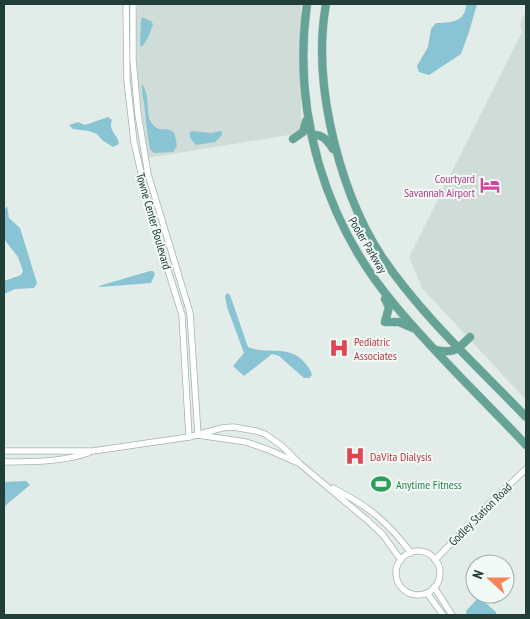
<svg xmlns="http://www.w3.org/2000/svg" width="530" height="619" font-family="'PT Sans Narrow',sans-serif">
<rect width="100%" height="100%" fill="#e2ece8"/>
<g fill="#d0dcd7">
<polygon points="138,4 301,4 301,133 147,158 137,77 136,20"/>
<polygon points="526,11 526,400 422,288 409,257 522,32 520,24"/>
</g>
<g fill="#88c4d3">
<path d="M 466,4 L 477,4 L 469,32 L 461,54 L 429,75 L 419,72 L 417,66 L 428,47 L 431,29 L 436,23 C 450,23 466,22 466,4 Z"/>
<polygon points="142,17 151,21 153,24 148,38 142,47 140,45 141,20"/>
<path d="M 142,84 C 151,97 145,112 151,122 C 157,133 165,127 172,131 C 176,134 176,142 177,146 L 173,152 L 154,153 L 150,149 C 148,137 146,125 145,112 C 145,103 141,94 142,84 Z"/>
<path d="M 108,117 L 112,120 C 108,132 118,134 119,144 L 113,147 L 102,140 L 97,134 L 89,131 L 73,129 L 69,125 L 78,122 L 85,125 Z"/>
<polygon points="192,131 211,133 221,131 222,132 222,135 215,142 196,145 190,138 190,132"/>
<polygon points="7,206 9,218 20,228 37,283 34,288 15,289 4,294 4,281 21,275 23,271 18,257 4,239 4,211"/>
<polygon points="150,271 153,271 155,274 151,283 100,287 99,286"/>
<path d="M 227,293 L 230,295 L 248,347 C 266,355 285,345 301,359 C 307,365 310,368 312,375 L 309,378 L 304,378 L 279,356 L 272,354 L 244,376 L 233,366 L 244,353 L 227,307 L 225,296 Z"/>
<polygon points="26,481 30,485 7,504 4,508 4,482"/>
<polygon points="479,597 496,612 496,615 467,615 466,611"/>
</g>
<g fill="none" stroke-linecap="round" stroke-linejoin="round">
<defs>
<g id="minor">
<polyline points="126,4 127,80 134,142 151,216 182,315 189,437"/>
<polyline points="133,4 133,60 138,114 148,174 190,313 198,435"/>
<polyline points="198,435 246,442 269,450 296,462"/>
<polyline points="4,451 93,451 189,437 222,428 233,427 256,431 265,434 282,446 300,464 367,520 383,535 401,560"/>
<path d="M 4,462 C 31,462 62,462 88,453"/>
<path d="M 333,488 C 368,506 387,521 411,553"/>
<circle cx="418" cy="573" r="22"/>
<polyline points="435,560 494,499 526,469"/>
<polyline points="434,587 452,615"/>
<polyline points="427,593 443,615"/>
</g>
<g id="major">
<path d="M 307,4 C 292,111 324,221 394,304 C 435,354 482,398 526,445"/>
<path d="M 326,4 C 319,43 322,85 330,124 C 340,171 355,216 382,257 C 422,316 477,366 526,417"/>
<path d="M 312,135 C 323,134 327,140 333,149"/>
<polyline points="293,139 303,132 306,121"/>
<polyline points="385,299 389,307 385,322 399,322 413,328"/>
<path d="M 436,350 C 454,354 458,349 470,337"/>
</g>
</defs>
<use href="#minor" stroke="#a4b4b0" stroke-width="7"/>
<use href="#major" stroke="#c1c9c7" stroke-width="9"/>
<use href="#minor" stroke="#fff" stroke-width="5.5"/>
<use href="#major" stroke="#65a396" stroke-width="8"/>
</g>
<defs>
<symbol id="hotel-bare" viewBox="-9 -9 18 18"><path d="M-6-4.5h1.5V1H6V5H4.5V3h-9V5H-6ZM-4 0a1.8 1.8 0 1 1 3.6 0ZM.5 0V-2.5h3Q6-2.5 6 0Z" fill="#d1479c" stroke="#f2f9f6" stroke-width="2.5" paint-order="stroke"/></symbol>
<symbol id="hospital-bare" viewBox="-9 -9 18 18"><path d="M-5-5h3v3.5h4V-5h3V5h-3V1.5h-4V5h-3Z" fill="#e0444e" stroke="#f2f9f6" stroke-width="2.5" paint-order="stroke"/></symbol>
<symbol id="stadium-bare" viewBox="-9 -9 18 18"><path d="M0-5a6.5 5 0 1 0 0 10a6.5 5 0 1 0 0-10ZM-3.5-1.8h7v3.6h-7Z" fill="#2e9e5b" stroke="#f2f9f6" stroke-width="2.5" paint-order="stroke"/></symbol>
</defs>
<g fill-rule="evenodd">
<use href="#hotel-bare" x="476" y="171" width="28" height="28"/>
<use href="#hospital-bare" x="325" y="334" width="28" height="28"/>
<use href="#hospital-bare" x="341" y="442" width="28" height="28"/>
<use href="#stadium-bare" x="367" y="470" width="28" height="28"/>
</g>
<g text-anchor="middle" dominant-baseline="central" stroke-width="4" stroke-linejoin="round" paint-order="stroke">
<g font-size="12" fill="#b23c85" stroke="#f2f9f6" text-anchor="end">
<text x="475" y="178">Courtyard<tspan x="475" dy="14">Savannah Airport</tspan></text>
</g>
<g font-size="12" fill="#213e38" stroke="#f2f9f6">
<text transform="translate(154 221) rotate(74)">Towne Center Boulevard</text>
<text transform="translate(368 245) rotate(59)">Pooler Parkway</text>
<text transform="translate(480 514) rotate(-45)">Godley Station Road</text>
</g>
<g font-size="12" fill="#be3a42" stroke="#f2f9f6" text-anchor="start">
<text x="354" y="341">Pediatric<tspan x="354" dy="14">Associates</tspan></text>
<text x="370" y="456">DaVita Dialysis</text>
</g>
<g font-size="12" fill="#27864d" stroke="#f2f9f6" text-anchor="start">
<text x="396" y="484">Anytime Fitness</text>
</g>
</g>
<rect width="530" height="619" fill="none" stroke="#213e38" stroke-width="10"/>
<g transform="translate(490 579) rotate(291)"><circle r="24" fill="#f2f9f6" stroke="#9eaeaa"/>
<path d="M0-4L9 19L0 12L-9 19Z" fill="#f68556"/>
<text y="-8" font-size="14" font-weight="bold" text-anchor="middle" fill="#213e38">N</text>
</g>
</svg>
